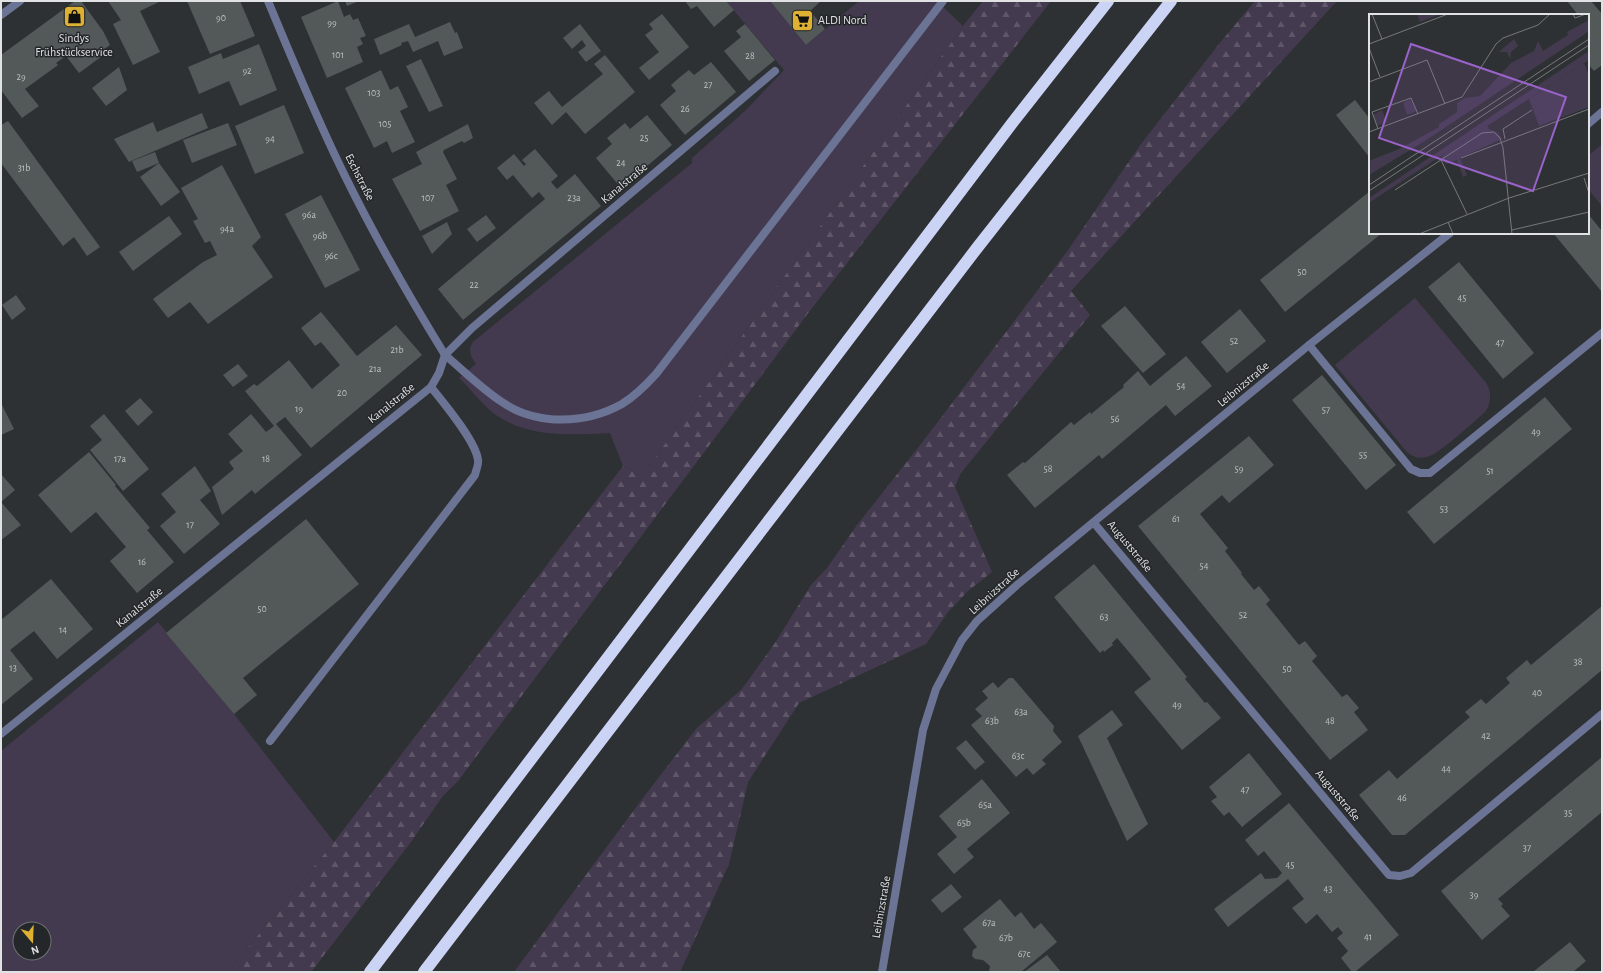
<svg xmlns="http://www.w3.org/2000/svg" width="1603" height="973" font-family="'Alegreya Sans',sans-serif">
<defs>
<pattern id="forest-firs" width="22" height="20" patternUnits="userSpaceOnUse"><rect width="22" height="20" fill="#443a4f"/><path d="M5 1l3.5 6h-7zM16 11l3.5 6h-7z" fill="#5f5668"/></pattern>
</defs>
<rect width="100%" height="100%" fill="#2e3133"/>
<g fill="#443a4f" fill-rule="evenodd">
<path d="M 726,1 L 770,1 L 806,45 L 859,1 L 937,1 L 963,26 L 642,476 L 623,466 L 610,433 C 571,435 530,438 496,415 C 482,405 471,389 459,378 L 476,364 C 470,356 468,350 473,342 L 692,163 L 692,158 L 746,110 L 784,70 Z"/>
<polygon points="1602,144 1602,206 1588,189 1588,156"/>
<path d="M 1415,298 L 1487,384 C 1492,395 1491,403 1485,412 C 1473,422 1439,455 1426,457 C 1418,459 1411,456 1406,451 L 1335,365 Z"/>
<path d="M 158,622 L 234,714 L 334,842 L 228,972 L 1,972 L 1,751 ZM 20,929 L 44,929 L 44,953 L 20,953 Z"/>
</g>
<g fill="url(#forest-firs)">
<polygon points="983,1 1051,1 812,308 458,781 442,797 411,842 311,972 228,972 334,842 623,466 642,476 963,26"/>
<polygon points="1255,1 1337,1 1071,291 1090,315 960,474 955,487 992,572 968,591 948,612 926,644 799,703 748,782 729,864 680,972 514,972 643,798 696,729 742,689 775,643 811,585 827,568 857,525 921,444 1066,253 1141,144 1219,44"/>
</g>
<g fill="#535859">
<polygon points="75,1 81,1 103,31 110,45 103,50 105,54 79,73 66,56 56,63 58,65 25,89 39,106 22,118 1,90 1,55"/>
<polygon points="108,1 161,1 140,11 160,52 133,65 113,24 121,20"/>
<polygon points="187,1 240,1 255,36 210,54"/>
<polygon points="338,1 344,17 350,14 353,20 358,18 366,36 360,38 363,44 357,47 363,62 327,78 301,17"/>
<polygon points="345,1 359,1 347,6"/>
<polygon points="685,1 726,1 734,10 714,27 697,6 691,9"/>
<polygon points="770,1 821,1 810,11 825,29 806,45"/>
<polygon points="1567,1 1591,1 1602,14 1602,65 1594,71 1588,64 1588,32 1590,30 1588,27 1588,15 1578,15"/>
<polygon points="662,14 689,47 649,80 639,68 659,52 645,35 653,29 649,24"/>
<polygon points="450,22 455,33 457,32 463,48 444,56 438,41 413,52 408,41 401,43 402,45 380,55 374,39 409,24 415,37"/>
<polygon points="580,24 601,51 586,62 578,52 586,46 582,40 572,49 563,38"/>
<polygon points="745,24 775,60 749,81 724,51 741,37 736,31"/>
<polygon points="259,44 277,90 240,106 229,81 199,94 188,67 221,53 223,59"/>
<polygon points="605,55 635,92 585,134 566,112 552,125 534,103 549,91 562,107 603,74 594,64"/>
<polygon points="421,59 443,106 429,112 406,66"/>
<polygon points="711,62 736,92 685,135 660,105 676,91 671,85 680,77 689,70 694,75"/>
<polygon points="119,67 127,90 106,106 92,88"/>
<polygon points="381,70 390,90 398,86 408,107 400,111 415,142 392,153 387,141 374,148 345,88"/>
<polygon points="1355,100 1370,119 1370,158 1336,115"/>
<polygon points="284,105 304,153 255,174 235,126"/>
<polygon points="202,113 208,128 129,162 114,139 153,122 157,132"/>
<polygon points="647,115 672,145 621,188 596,158 612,144 607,138 625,123 630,129"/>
<polygon points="8,121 100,247 87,256 74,237 63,246 1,163 1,125"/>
<polygon points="228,123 237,145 192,163 183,140"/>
<polygon points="468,124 473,138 464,143 462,141 444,150 443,152 457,179 446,185 459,211 420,231 392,179 422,164 416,152"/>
<polygon points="535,149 558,176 551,182 557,189 575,174 601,206 463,320 438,289 545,199 539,192 532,198 513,175 507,180 497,168 514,154 524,166 526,164 522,160"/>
<polygon points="155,152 159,163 180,192 161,206 140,177 159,163 137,172 132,161"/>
<polygon points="222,165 261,237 252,246 273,277 208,324 190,302 168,318 153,299 203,262 217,255 210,241 205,243 193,221 198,219 181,188"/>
<polygon points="1370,191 1370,233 1382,233 1285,312 1260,280"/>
<polygon points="321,195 360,270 325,288 285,214"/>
<polygon points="1588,214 1602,231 1602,292 1553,233 1588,233"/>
<polygon points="486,215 496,228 477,242 467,229"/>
<polygon points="169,216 182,234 133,271 119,252"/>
<polygon points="447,222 452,234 432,254 422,236"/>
<polygon points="1459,262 1534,353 1503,379 1428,287"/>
<polygon points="16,295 26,309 12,320 2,305"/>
<polygon points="1125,306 1166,354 1143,373 1101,326"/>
<polygon points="1240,309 1266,341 1227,373 1201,342"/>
<polygon points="321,312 357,356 396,325 422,355 311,448 285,417 276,424 302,455 255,494 252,490 222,515 212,487 234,469 229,462 243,451 228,434 251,414 266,432 274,426 245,391 254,384 257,386 289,360 312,389 340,365 321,342 315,346 301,328"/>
<polygon points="1186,356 1212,386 1175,416 1166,405 1102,459 1099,455 1035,508 1007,475 1023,462 1025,463 1071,422 1074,425 1090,412 1091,414 1124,387 1123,385 1138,371 1150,386"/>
<polygon points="238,364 248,376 233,387 223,375"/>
<polygon points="1322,375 1396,465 1366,490 1292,400"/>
<polygon points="1545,397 1572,429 1434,544 1407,512"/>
<polygon points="140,398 153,412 138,426 125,411"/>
<polygon points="1,403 14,429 1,435"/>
<polygon points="104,414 149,469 123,491 90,450 102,440 90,426"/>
<polygon points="1249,436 1274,465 1229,503 1222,495 1200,514 1228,548 1225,551 1242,573 1241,574 1254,590 1259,586 1270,600 1266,604 1299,645 1305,641 1317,656 1312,661 1342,697 1347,694 1359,708 1354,712 1368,730 1330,760 1138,526"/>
<polygon points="89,452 116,485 115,486 150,528 147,530 174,562 137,593 110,561 126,547 96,512 71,533 38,495"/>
<polygon points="195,466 211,491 200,500 220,524 184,554 160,526 176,512 161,494"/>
<polygon points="1,474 15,490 1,502 21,525 1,540"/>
<polygon points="306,519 359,584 243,678 257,695 234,714 166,633"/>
<polygon points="1094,564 1187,677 1185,679 1205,703 1207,702 1221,718 1182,750 1134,692 1151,679 1134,658 1117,638 1112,643 1113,645 1104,652 1103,650 1100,653 1054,597"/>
<polygon points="51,579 93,629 57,659 34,631 10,650 33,679 1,705 1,620"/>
<polygon points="1602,606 1602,670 1405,835 1392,835 1359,795 1389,770 1397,779 1470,717 1465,712 1481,699 1486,704 1510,683 1506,678 1527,660 1531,665"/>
<polygon points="1009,678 1013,678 1054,726 1053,731 1062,742 1042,760 1046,764 1033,775 1027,768 1016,777 971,725 982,716 975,709 988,698 982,691 993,682 998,688"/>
<polygon points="1112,710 1123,725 1107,738 1148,824 1127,841 1078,736"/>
<polygon points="966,740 985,762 975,770 956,748"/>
<polygon points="1249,753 1282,794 1242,827 1229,812 1224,816 1211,801 1217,797 1209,787"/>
<polygon points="1602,757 1602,812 1498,899 1503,904 1501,906 1510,916 1482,940 1441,891"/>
<polygon points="982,779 1010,813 967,849 974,857 954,874 937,854 957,837 939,816"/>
<polygon points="1289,803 1399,935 1355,972 1352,972 1341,958 1348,951 1337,938 1343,933 1338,927 1332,932 1317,914 1306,924 1292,908 1304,899 1288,879 1228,927 1214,909 1261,873 1265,879 1277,878 1282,873 1264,851 1258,856 1245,840"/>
<polygon points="951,884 962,897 942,913 931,900"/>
<polygon points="1000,899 1015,917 1021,912 1034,929 1041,923 1057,942 1021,972 989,972 990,966 983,960 975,959 972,956 973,950 977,947 963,929"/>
<polygon points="1570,942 1586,961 1573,972 1533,972"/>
<polygon points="1047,955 1061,972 1024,972"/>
</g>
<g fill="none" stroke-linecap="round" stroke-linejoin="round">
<g stroke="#6c7496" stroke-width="8">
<polyline points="1309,345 1411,469 1420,473 1430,473 1602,333"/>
<path d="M 445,355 C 464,371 482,389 502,402 C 537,426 586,424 622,404 C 635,396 646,385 656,374 L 943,1"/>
<path d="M 270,741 L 475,475 C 476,470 479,464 478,460 C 476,441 443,402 431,387"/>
</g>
<g stroke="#6c7496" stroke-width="8">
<path d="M 268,1 C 293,61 317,120 346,178 C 376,239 410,298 445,355"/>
<polyline points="1588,124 1602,112"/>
<polyline points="1094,523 1389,875 1400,876 1411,873 1602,714"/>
<polyline points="1,734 431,387 439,373 445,355 472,328 775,71"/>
<polyline points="882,972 923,730 936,689 962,640 977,621 1017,585 1309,345 1450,233"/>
</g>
<polyline stroke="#6c7496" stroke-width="8" points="1,15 20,1"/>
<g stroke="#ccd4f6" stroke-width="12">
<polyline points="370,972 1013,122 1108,1"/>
<polyline points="424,972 977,248 1171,1"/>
</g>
</g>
<defs>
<symbol id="shop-square" viewBox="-11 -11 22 22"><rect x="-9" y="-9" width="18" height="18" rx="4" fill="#deb133" stroke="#242729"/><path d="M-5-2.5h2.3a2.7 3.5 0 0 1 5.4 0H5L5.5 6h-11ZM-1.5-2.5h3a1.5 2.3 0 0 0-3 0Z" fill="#111"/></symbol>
<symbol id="supermarket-square" viewBox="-11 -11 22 22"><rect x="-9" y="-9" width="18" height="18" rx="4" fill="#deb133" stroke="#242729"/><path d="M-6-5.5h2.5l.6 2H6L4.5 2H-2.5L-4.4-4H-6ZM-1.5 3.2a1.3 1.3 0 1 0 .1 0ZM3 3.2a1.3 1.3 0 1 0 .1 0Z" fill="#111"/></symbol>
</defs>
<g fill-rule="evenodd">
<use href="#shop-square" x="62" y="4" width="25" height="25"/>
<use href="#supermarket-square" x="790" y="8" width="25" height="25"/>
</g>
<g text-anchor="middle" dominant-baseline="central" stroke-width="3" stroke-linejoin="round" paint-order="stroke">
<g font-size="10" fill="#bec0c1">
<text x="221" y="18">90</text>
<text x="332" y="23">99</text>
<text x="338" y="55">101</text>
<text x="750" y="56">28</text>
<text x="247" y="71">92</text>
<text x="21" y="77">29</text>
<text x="708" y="85">27</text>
<text x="374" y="93">103</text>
<text x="685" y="109">26</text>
<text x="385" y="124">105</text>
<text x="644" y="138">25</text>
<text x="270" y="139">94</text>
<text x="621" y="163">24</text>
<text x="24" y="168">31b</text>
<text x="428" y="198">107</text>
<text x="574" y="198">23a</text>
<text x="309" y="215">96a</text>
<text x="227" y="229">94a</text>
<text x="320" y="236">96b</text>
<text x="331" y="256">96c</text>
<text x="1302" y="272">50</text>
<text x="474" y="285">22</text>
<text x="1462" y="298">45</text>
<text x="1234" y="341">52</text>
<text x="1500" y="343">47</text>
<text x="397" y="350">21b</text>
<text x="375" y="369">21a</text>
<text x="1181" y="386">54</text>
<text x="342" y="393">20</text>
<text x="299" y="409">19</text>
<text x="1326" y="410">57</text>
<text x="1115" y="419">56</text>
<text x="1536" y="432">49</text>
<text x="1363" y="455">55</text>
<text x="120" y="459">17a</text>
<text x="266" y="459">18</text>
<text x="1048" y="469">58</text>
<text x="1239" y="469">59</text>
<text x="1490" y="471">51</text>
<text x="1444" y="509">53</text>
<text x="1176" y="519">61</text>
<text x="190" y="525">17</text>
<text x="142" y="562">16</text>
<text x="1204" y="566">54</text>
<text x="262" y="609">50</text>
<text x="1243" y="615">52</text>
<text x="1104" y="617">63</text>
<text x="63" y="630">14</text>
<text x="1578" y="662">38</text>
<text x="13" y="668">13</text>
<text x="1287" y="669">50</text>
<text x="1537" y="693">40</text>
<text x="1177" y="705">49</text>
<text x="1021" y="712">63a</text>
<text x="992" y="721">63b</text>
<text x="1330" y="721">48</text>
<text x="1486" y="736">42</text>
<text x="1018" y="756">63c</text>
<text x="1446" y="769">44</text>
<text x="1245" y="790">47</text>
<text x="1402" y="798">46</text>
<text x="985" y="805">65a</text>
<text x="1568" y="813">35</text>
<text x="964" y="823">65b</text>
<text x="1527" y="848">37</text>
<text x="1290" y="865">45</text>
<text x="1328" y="889">43</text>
<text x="1474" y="895">39</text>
<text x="989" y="923">67a</text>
<text x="1368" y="937">41</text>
<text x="1006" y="938">67b</text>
<text x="1024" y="954">67c</text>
</g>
<g font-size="12" fill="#e1e2e4" stroke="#242729" text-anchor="start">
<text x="818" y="20">ALDI Nord</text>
<text x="74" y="38" text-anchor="middle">Sindys<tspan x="74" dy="14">Frühstückservice</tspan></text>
</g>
<g font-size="12" fill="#e1e2e4" stroke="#242729">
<text transform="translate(360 177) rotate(63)">Eschstraße</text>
<text transform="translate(624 183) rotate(-40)">Kanalstraße</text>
<text transform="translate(1243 384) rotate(-40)">Leibnizstraße</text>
<text transform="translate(391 403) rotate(-39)">Kanalstraße</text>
<text transform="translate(1130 546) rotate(50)">Auguststraße</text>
<text transform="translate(994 591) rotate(-42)">Leibnizstraße</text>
<text transform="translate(139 607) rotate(-39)">Kanalstraße</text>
<text transform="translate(1338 795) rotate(50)">Auguststraße</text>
<text transform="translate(881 907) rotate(-80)">Leibnizstraße</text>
</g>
</g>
<g transform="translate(1369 14)">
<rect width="220" height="220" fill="#2e3133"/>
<path d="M 215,49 L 220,61 L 220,93 L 170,112 L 160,85 ZM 41,85 L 48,97 L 38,101 L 34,89 ZM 13,96 L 18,108 L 8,112 L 4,101 ZM 118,110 L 120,115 L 129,119 L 133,125 L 91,144 L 98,161 L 94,163 L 88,146 L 77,150 L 72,142 Z" fill="#443a4f"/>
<path d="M 220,6 L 220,17 L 210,24 L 59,125 L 0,161 L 0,147 L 30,135 L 70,113 L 70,110 L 88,98 L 88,89 L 96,84 L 111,82 L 142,49 L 165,37 L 169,27 L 174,37 L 199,21 L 198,18 ZM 220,37 L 220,46 L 1,188 L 0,184 Z" fill="#443a4f"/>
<path d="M 48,0 L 71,0 L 51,8 ZM 145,25 L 149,32 L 142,38 L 141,45 L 138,38 L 130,38 Z" fill="#443a4f"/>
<path fill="none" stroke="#76787a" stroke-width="1" d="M 3,0 L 13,25M 204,0 L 206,4 L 217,0M 0,30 L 79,0M 0,34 L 11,63M 0,68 L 58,46 L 76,90M 9,115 L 3,98 L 42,84 L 49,100M 0,118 L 93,83 L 127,30 L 134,24 L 169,11 L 181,0M 136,125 L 134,115 L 163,96M 92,144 L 220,95M 72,146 L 98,200M 215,164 L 220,179M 0,171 L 220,25M 26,176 L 113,119 L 125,118 L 131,124 L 134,134 L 143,220M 0,177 L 220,31M 79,208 L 84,220M 143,216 L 220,198M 50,220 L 140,184 L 220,159"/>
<path fill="#9a63ca" fill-opacity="0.15" stroke="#9a63ca" stroke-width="2" d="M 42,30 L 197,83 L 164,177 L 10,124 Z"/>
<rect width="220" height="220" fill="none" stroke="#e1e2e4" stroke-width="2"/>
</g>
<rect width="1603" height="973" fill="none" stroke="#e1e2e4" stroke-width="4"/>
<g transform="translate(32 941) rotate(161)"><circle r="19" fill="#242729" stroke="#707274"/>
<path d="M0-3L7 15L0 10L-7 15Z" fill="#deb133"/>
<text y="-6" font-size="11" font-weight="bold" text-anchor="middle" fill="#e1e2e4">N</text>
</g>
</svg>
